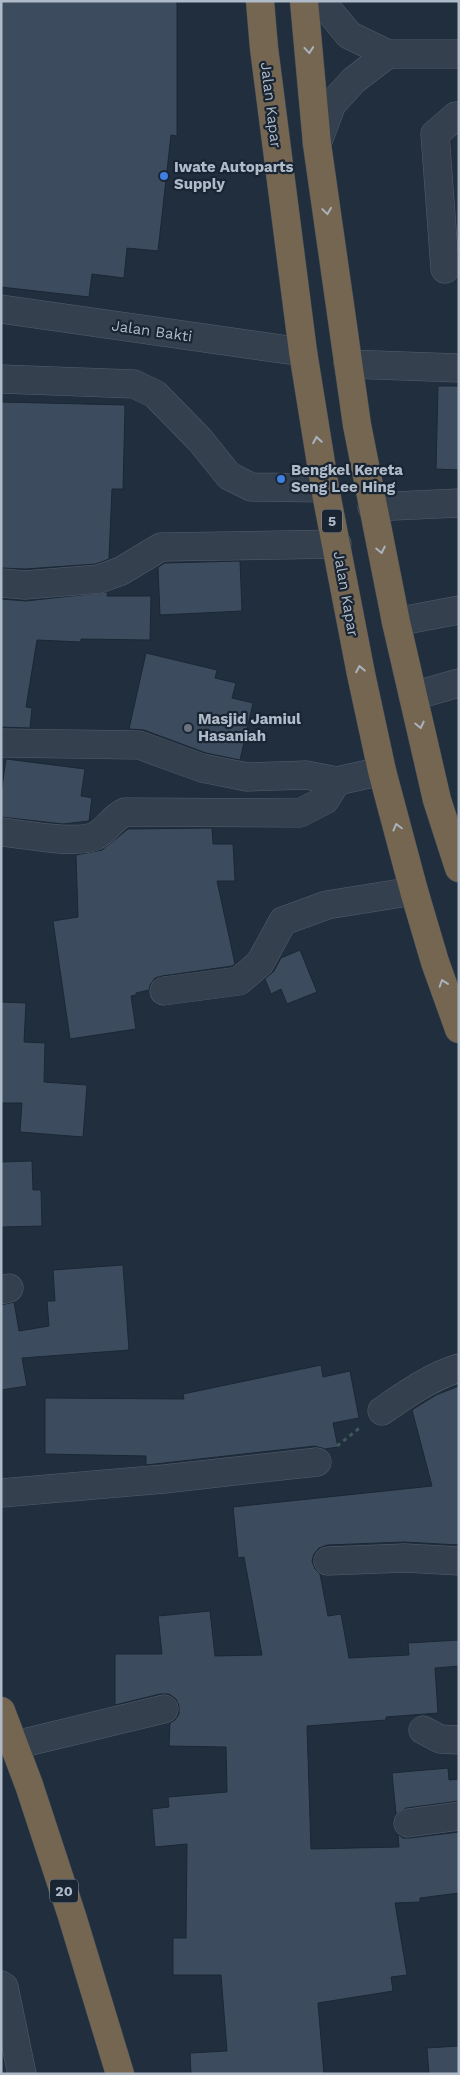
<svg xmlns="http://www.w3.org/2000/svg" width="460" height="2075" font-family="'Work Sans',sans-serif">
<rect width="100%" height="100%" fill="#212e3e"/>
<g fill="#3c4c5e" stroke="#1c2735">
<polygon points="1,1 177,1 177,136 171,135 158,251 127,248 124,278 92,274 89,297 1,287"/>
<polygon points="438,386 459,386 459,470 436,469"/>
<polygon points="1,402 125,405 123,489 112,489 109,559 96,564 25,569 1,568"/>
<polygon points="240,561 242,611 160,615 158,567 165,563"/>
<polygon points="108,592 107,596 151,596 150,640 81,639 81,642 37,640 26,707 32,708 30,728 1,727 1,599 26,601"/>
<polygon points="146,653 217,670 215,678 236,683 232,698 253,703 240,760 206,753 144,730 129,729"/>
<polygon points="6,759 85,769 81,796 92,798 89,821 63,824 1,817 1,794"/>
<polygon points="212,828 213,844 233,844 235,881 217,881 235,964 232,966 162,976 155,978 150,985 149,990 136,993 136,995 131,996 136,1029 70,1039 53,921 78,917 76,855 102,850 128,829"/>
<polygon points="300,950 317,992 287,1004 281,989 271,994 265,979 274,971 281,958"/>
<polygon points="1,1002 26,1003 24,1042 45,1043 44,1082 87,1085 83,1137 20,1132 22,1103 1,1103"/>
<polygon points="32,1161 33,1190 41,1190 42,1226 1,1227 1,1162"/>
<polygon points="123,1265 129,1350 22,1358 27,1386 1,1390 1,1305 14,1302 19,1331 49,1326 47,1301 55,1301 53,1270"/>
<polygon points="321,1365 323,1377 350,1371 359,1418 333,1423 338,1447 325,1449 315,1446 146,1465 146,1456 45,1454 45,1398 184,1399 183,1394"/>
<polygon points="459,1386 459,1545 404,1542 327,1545 319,1548 314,1554 312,1561 315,1569 320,1574 328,1616 341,1614 349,1658 409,1655 408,1643 459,1640 459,1666 435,1668 438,1713 386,1717 386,1720 307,1726 311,1849 399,1847 398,1834 403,1838 410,1838 459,1832 459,1893 420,1898 420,1902 395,1903 407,1975 391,1977 393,1991 318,2003 324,2074 191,2074 190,2053 227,2051 221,1975 173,1975 173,1938 186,1938 187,1844 155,1847 152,1809 169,1807 168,1797 227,1792 226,1747 169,1746 170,1723 175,1720 179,1714 179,1706 176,1699 169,1694 160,1694 115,1705 115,1654 162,1654 158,1616 210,1611 215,1656 262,1655 244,1557 238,1558 233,1507 432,1486 412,1410 436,1395"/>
<polygon points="448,1768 449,1780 459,1779 459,1801 406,1808 396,1814 392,1773"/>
<polygon points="459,2046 459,2074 429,2074 427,2048"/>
</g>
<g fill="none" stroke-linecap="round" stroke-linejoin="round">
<defs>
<g id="minor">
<polyline points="321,1 349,35 388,54 459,54"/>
<polyline points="317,144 332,104 354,80 388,54"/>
<polyline points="445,269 435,134 456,116 459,116"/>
<polyline points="1,309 303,352"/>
<polyline points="348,364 459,368"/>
<polyline points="1,379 134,384 155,394 200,440 229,476 251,487 325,488"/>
<polyline points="372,507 459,503"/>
<polyline points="1,583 25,585 99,579 121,571 161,547 337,544"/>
<polyline points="396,622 459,610"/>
<polyline points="413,696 459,683"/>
<polyline points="1,743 139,745 202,768 247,777 306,775 337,781 382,771"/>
<path d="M 1,832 C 23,834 76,845 95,836 C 105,832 112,818 125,812 L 300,813 L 325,800 L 337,781"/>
<polyline points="164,991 239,981 260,963 283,921 327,905 414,891"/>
<polyline points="1,1290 9,1288"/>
<path d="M 382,1411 C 405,1395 432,1376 459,1368"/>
<polyline points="1,1493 164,1479 317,1462"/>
<polyline points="328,1561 405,1558 459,1561"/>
<polyline points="423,1730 440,1739 459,1740"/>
<polyline points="15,1745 164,1709"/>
<polyline points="408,1823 459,1816"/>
<polyline points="1,1985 4,1987 22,2074"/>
</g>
<g id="highway">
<polyline points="260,1 264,48 303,352 325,488 361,674 382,771 414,891 435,962 459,1029"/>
<polyline points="304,1 317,144 357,425 396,622 437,800 459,868"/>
<polyline points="1,1711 29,1785 72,1916 120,2074"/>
</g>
</defs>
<use href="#minor" stroke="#535e6c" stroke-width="29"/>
<use href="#highway" stroke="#404b59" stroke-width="29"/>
<polyline stroke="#3e5859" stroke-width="3" stroke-dasharray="4 4" stroke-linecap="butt" points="337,1446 362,1426"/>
<use href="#minor" stroke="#35404e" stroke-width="28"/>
<use href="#highway" stroke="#756651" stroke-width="28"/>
</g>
<defs><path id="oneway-chevron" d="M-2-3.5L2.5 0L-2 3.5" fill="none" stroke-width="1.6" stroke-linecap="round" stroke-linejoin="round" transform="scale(1.25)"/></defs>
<g stroke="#aab2be">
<use href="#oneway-chevron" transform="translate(309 50) rotate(85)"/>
<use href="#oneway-chevron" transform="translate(327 211) rotate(82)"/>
<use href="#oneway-chevron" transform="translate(317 440) rotate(-99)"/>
<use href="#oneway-chevron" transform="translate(381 550) rotate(78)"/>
<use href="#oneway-chevron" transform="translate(360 669) rotate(-101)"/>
<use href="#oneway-chevron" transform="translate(420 725) rotate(77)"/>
<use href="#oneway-chevron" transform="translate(397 827) rotate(-105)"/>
<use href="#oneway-chevron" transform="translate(443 983) rotate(-109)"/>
</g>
<g fill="#3f7fe0" stroke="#1a2533" stroke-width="2">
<circle cx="164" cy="176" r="5"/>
<circle cx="281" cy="479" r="5"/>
</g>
<circle fill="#6b7280" stroke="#1a2533" stroke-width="2" cx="188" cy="728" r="5"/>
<g text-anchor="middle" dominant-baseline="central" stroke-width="4.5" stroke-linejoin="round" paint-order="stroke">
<g fill="#1a2533" stroke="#838e9d" stroke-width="1">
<rect x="322" y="509.5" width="20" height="23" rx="4"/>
<rect x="50" y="1879.5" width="28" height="23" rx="4"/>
</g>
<g font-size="14" font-weight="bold" fill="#b0bbca">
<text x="332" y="521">5</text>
<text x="64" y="1891">20</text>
</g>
<g font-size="15" fill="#b0bbca" stroke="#1a2533">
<text transform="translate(271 105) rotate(83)">Jalan Kapar</text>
<text transform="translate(152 331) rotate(8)">Jalan Bakti</text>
<text transform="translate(346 594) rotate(80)">Jalan Kapar</text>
</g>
<g font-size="15" font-weight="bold" fill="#b0bbca" stroke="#1a2533" text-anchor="start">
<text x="174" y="167">Iwate Autoparts<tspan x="174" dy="17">Supply</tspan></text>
<text x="291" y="470">Bengkel Kereta<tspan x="291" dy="17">Seng Lee Hing</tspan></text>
<text x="198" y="719">Masjid Jamiul<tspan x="198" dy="17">Hasaniah</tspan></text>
</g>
</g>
<rect width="460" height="2075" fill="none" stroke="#b0bbca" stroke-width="5"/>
</svg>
